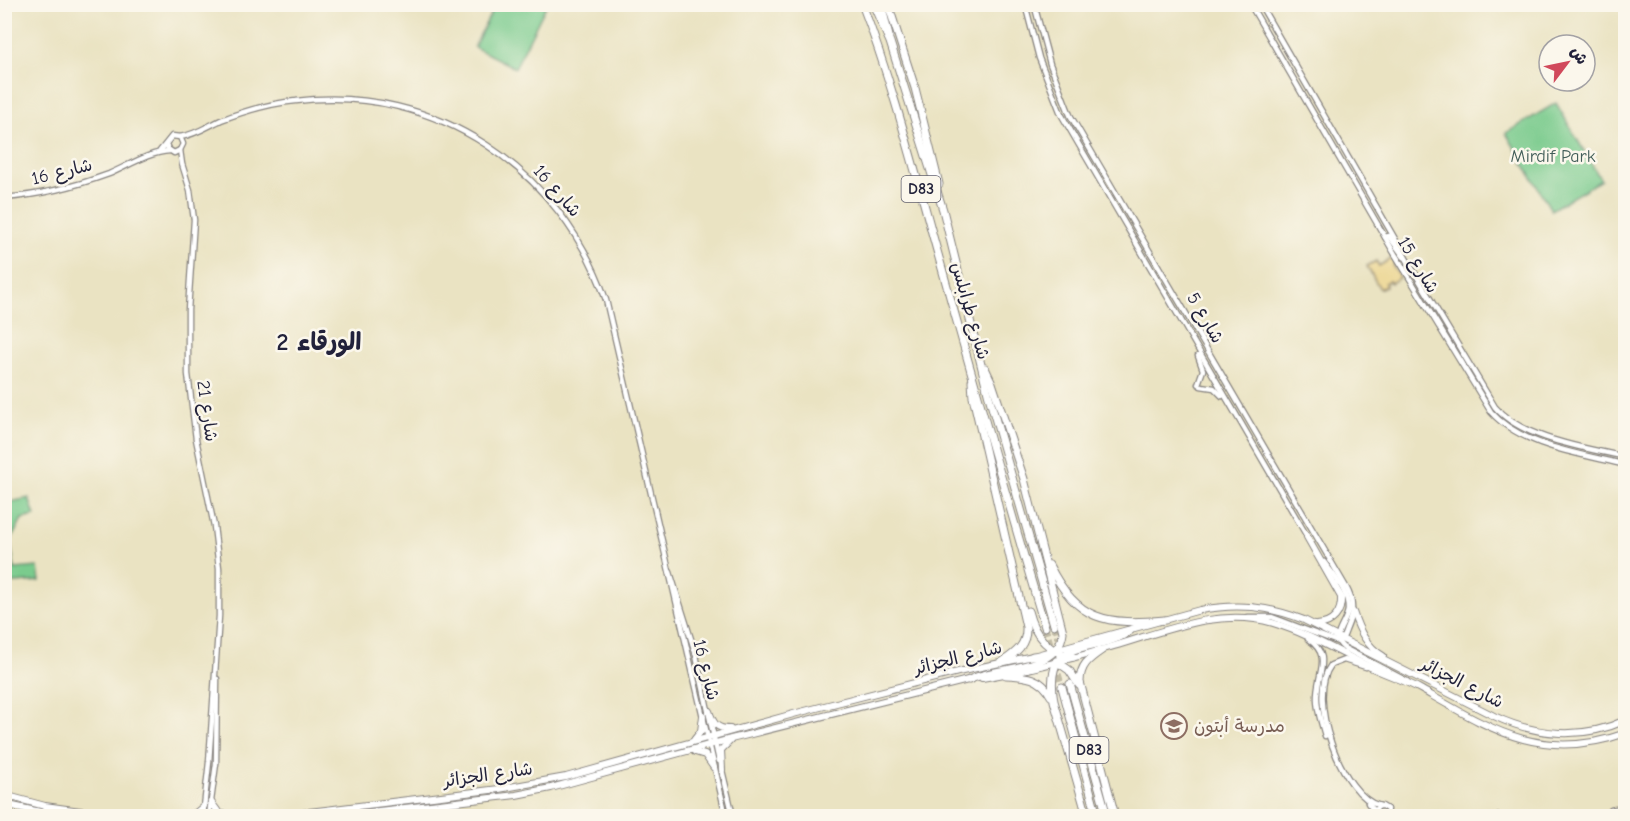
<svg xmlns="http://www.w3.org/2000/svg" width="1630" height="821" font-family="'Comic Neue','Playpen Sans Arabic',sans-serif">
<rect width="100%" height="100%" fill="#fbf7ec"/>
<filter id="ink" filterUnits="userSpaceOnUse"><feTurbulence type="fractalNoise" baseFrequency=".0167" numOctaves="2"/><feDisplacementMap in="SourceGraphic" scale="12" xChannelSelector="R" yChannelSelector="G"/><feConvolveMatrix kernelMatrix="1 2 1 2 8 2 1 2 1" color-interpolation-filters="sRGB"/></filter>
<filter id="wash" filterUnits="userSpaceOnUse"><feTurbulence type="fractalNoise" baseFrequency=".008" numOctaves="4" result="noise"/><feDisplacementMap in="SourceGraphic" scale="24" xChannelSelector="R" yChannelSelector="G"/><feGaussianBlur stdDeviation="1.35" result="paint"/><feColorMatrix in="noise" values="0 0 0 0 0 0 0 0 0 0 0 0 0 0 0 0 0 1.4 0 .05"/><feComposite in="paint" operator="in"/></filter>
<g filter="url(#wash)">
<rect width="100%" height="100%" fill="#eae3c2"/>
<g fill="#7acb8d" stroke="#4e7664" stroke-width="1.5">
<polygon points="543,4 546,6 515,68 474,47 495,5"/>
<polygon points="1556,103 1601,180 1551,210 1506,133"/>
<polygon points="29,498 35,516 22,519 10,542 15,569 38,567 40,581 5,584 5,503"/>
</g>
<polygon fill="#eeda9e" stroke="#887e6c" stroke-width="1.5" points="1392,258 1395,263 1392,265 1400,277 1391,283 1389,281 1385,283 1386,286 1380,289 1367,266 1376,261 1379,266"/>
</g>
<g filter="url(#ink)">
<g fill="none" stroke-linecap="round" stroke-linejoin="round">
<g stroke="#c2bca7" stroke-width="7" stroke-dasharray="7 3.5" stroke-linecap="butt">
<polyline points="1054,625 1060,644"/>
<polyline points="1045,627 1052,650"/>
<polyline points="1055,664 1062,687"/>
</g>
<defs>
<g id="minor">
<polyline points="1025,4 1039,58 1061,114 1308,538"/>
<path d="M 1034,4 L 1050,64 L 1070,115 L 1346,587 C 1355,603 1353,614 1346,630 C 1344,636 1343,639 1338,642 L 1272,617 L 1248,617"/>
<path d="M 1250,4 L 1393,251 L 1491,412 C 1522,447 1583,454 1626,465"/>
<path d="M 1260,4 L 1410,265 L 1495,407 C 1522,439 1586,448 1626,457"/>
<path d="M 180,137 C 195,135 208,126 221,120 C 245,111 271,103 296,101 C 436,84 561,169 606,300 L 726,816"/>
<polyline points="180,150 182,164 190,190 194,220 188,310 188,374 196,439 214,526 219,568 219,616 209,762 203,816"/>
<polyline points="160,151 172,136 180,137 183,144 180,150 174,153 168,149 166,144"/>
<path d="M 4,198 C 40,195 76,186 109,174 C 128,166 149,152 170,151"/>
<polyline points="1385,237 1389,236 1404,257"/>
<polyline points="1198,356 1203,370 1198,384"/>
<polyline points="1201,386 1214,388 1222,396"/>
<path d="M 1324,562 C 1334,576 1349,592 1348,610 C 1346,625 1329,637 1344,648 L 1407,681"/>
<polyline points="670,572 696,655 719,761"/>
<path d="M 1308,639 C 1334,657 1316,673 1317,699 C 1317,712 1322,724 1325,736"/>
<path d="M 1366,667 L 1344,660 L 1331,665 C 1306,697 1341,796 1380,806"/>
<polyline points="722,770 733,816"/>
<polyline points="1368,803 1375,812"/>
<polyline points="1609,814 1611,810 1616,809 1621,811 1622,816"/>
<polyline points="209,816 216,764 217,679"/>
<polyline points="1378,816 1375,810 1379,806 1382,806 1387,809 1386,816"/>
<polyline points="1498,816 1507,816"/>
<polyline points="1527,816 1598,816 1609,814"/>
</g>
<g id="major">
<path d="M 1307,537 L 1341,597 C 1342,613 1333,624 1317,625"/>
<path d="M 1353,612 C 1359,630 1366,646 1383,656"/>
<path d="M 982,678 C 1027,671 1071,659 1114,646 C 1165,631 1220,607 1273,623 C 1306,633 1337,651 1368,666 C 1386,675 1405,680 1422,690 C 1492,730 1542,763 1626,733"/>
<path d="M 709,711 C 713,723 716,729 730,729"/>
<polyline points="694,740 701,731 703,716"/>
<polyline points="695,752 705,755 714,768"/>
<polyline points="722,770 721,750 730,741"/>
<polyline points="4,795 45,806 116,816"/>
<polyline points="211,802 219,813 230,816"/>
<polyline points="4,804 58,816"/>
<polyline points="192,816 204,806"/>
<path d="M 276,816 L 499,789 L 566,777 L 797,713 L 958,672 L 1033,656 L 1200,610 C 1237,603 1269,606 1304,620 L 1494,716 C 1536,736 1583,740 1626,720"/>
<polyline points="336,816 516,795 551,788 731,739 972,679"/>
</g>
<g id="highway">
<path d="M 862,4 C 895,90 916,177 941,265 C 975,386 1009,507 1045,627"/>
<polyline points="873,4 890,42 943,210 988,393 1054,625"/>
<polyline points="881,4 889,36"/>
<polyline points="888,4 915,88 939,184"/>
<path d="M 972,381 L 973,397 L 1026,627 C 1027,646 1015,653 1001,663"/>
<path d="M 1049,565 C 1078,622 1106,625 1165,620"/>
<path d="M 1028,611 C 1034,635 1047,652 1073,657"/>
<path d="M 1102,650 C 1089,659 1080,665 1080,682 L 1115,816"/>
<polyline points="1033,656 1046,657"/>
<polyline points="1056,661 1069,670 1079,685"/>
<path d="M 1006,675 C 1026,676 1041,677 1051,696"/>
<path d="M 969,680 C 998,665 1058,673 1063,632 L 1024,479 L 992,383 L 985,368"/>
<polyline points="1070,684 1107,816"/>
<polyline points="1062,687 1097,816"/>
<path d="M 1087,816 L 1054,701 C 1042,631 1097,657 1131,630"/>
</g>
</defs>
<use href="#minor" stroke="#86827e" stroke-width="7"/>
<use href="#major" stroke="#86827e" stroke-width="8"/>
<use href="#highway" stroke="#86827e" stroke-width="9"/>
<use href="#minor" stroke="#fff" stroke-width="4.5"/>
<use href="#major" stroke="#fff" stroke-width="6"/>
<use href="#highway" stroke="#fff" stroke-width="7"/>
</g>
</g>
<defs>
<symbol id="school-ring" viewBox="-11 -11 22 22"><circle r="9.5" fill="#fbf7ec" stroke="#8d6e63" stroke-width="1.5"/><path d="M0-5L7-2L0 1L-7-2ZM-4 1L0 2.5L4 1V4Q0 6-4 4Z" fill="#8d6e63"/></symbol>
</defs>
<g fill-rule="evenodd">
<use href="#school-ring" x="1159" y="711" width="30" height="30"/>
</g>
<g text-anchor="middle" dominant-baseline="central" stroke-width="5" stroke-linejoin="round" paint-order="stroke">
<g fill="#fbf7ec" stroke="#636270" stroke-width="1.5">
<rect x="901.5" y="176" width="39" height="26" rx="4.5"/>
<rect x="1069.5" y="737" width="39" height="26" rx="4.5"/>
</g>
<g font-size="16" font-weight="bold" fill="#22223b">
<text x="921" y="189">D83</text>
<text x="1089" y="750">D83</text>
</g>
<g font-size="18" fill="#415d58" stroke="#fbf7ec">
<text x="1553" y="156">Mirdif Park</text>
</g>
<g font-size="18" fill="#22223b" stroke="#fbf7ec">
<text transform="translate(62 172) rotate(-14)">شارع 16</text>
<text transform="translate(557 191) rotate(49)">شارع 16</text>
<text transform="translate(1418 265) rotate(59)">شارع 15</text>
<text transform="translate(970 311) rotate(74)">شارع طرابلس</text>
<text transform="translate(1205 318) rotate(60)">شارع 5</text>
<text transform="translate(207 411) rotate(82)">شارع 21</text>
<text transform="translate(958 658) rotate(-14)">شارع الجزائر</text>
<text transform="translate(706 670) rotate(76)">شارع 16</text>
<text transform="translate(1462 683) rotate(27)">شارع الجزائر</text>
<text transform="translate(488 775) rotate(-8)">شارع الجزائر</text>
</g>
<g font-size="18" fill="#785e54" stroke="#fbf7ec" text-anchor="start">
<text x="1194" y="726">مدرسة أبتون</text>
</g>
<g font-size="24" font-weight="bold" fill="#22223b" stroke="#fbf7ec">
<text x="319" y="342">الورقاء 2</text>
</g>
</g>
<rect width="1630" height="821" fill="none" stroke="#fbf7ec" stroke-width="24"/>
<g transform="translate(1567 63) rotate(58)"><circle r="28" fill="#fbf7ec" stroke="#a4a2a5" stroke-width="1.5"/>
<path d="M0-4.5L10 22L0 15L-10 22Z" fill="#d1495b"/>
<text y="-9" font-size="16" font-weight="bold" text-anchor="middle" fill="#22223b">ش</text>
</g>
</svg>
